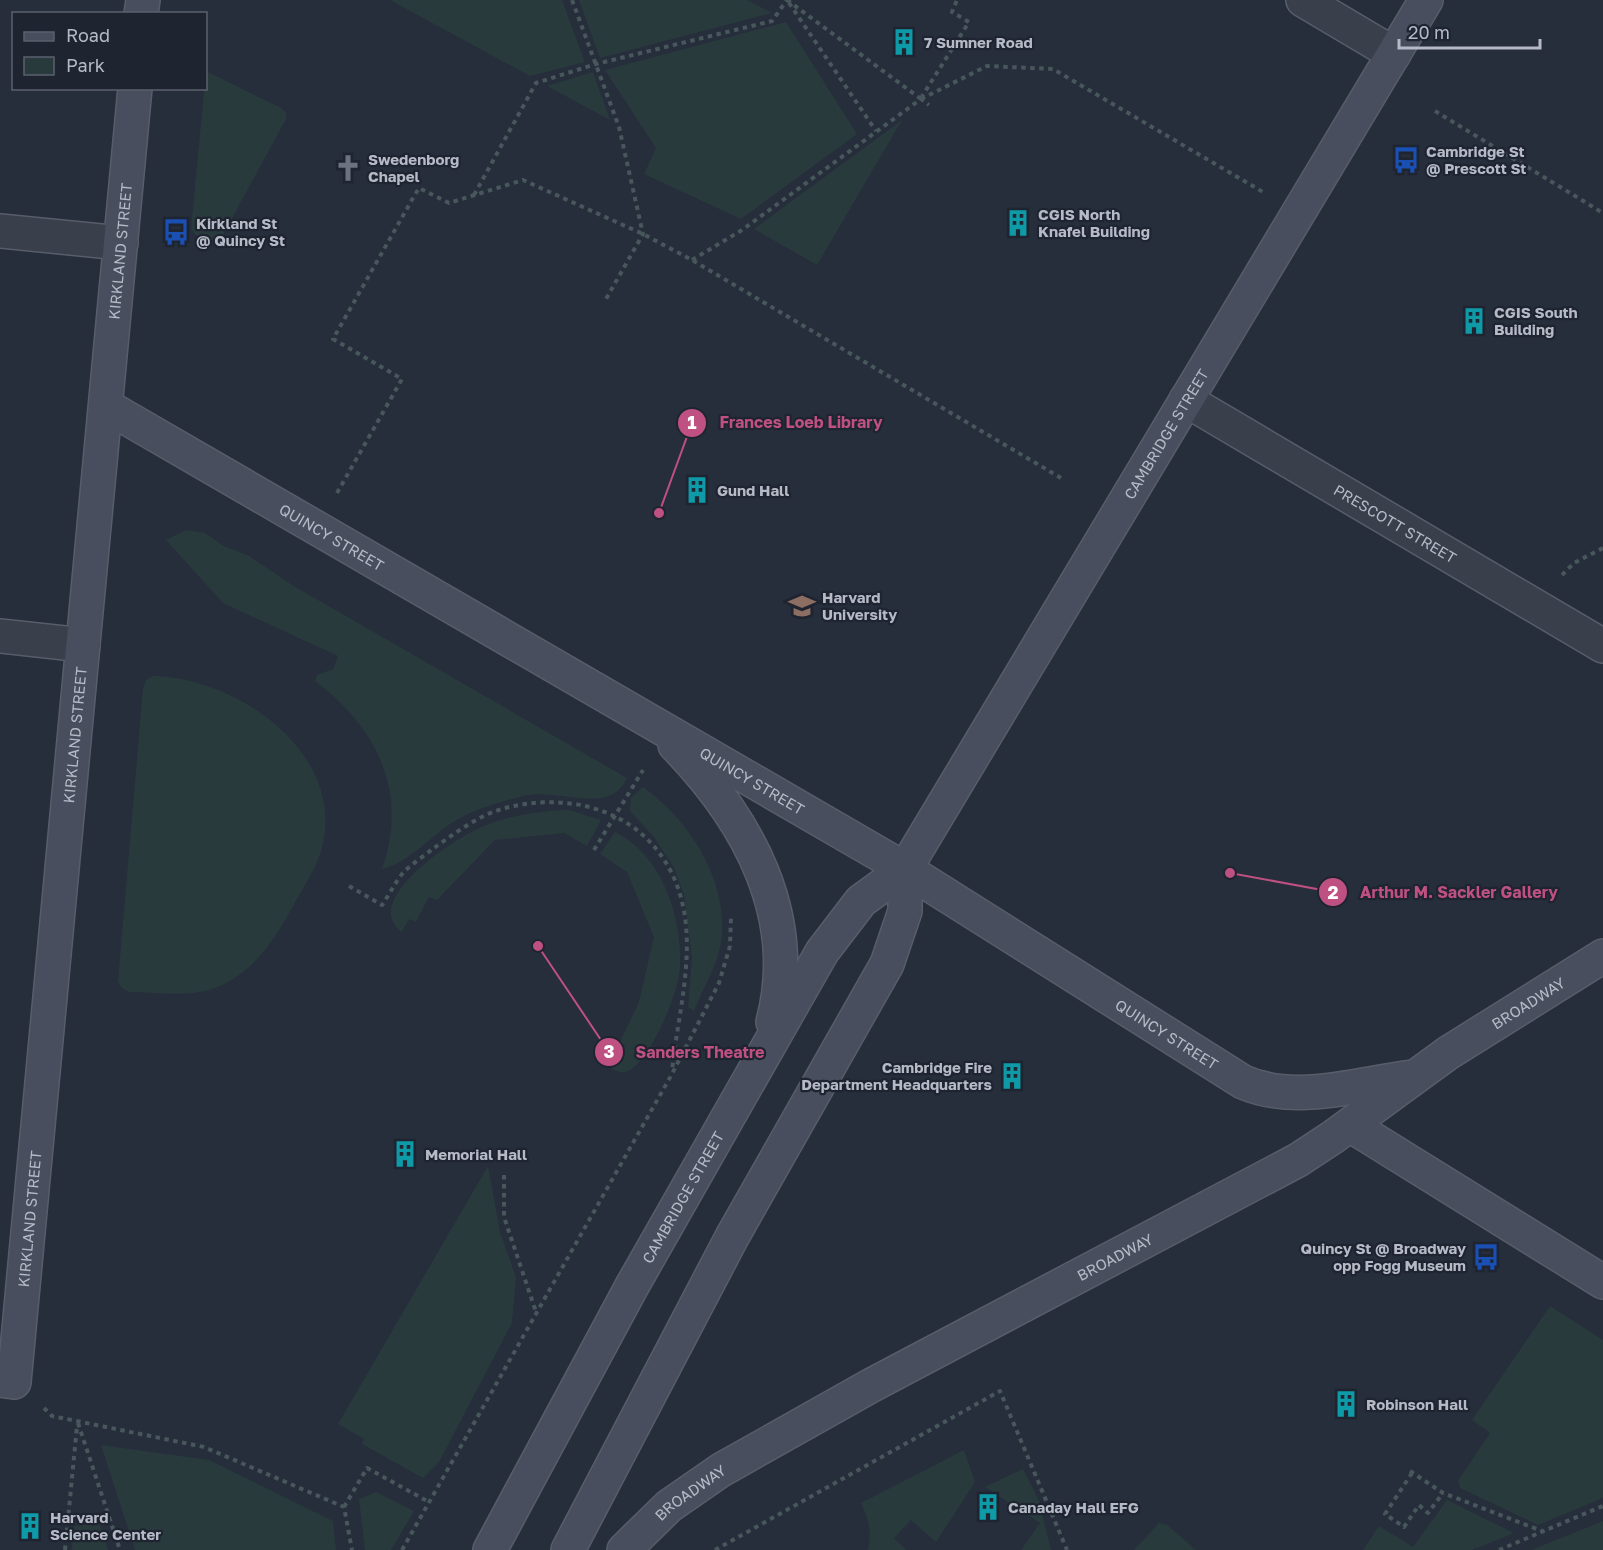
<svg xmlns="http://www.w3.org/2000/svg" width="1603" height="1550" font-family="'Golos Text',sans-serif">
<rect width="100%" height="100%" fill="#262d3b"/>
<g fill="#293a3d">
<polygon points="390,0 562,0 585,62 530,76"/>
<polygon points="579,0 747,0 772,13 600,58"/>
<polygon points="786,22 857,134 741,219 644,174 656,148 605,70"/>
<path d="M 206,71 L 281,108 L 286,113 L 286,119 L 219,242 C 207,246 197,238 191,229 Z"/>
<polygon points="593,72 610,120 547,86"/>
<polygon points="902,120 817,265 754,229"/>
<path d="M 186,530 L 205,533 L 224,546 L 249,556 L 292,585 L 627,778 C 609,817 559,787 523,796 C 499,802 471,810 450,824 C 428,839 408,863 382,869 C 409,792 377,728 315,681 L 317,675 L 333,669 L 338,656 L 223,603 L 166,540 Z"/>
<path d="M 153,676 C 233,677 339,747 324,838 C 321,862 304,886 292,908 C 274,941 252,974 215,988 C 189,998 157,992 129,992 L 122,988 L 118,982 L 143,688 L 146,680 Z"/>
<path d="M 643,787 C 688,819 726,877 722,934 C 720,963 704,985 694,1011 L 688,1007 L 692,958 L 684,895 L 674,868 L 654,837 L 630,811 L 631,798 Z"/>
<path d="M 569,810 L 601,820 L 587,846 L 564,833 L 495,840 L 437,900 L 429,897 L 416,922 L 409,919 L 402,932 C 358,901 457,836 484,826 C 512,815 538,811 569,810 Z"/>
<path d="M 615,832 C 662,855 682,916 680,966 C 680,990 651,1060 628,1071 C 623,1074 617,1071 611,1069 L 625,1046 L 620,1042 L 639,1002 L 654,937 L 627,872 L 600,854 Z"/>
<polygon points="488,1166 500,1232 516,1277 512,1323 439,1462 423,1478 362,1444 364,1439 338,1424"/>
<polygon points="1550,1306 1603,1340 1603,1498 1538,1525 1460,1488 1458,1481 1490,1433 1472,1420"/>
<polygon points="101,1445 209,1460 333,1521 336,1550 135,1550"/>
<path d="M 964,1450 L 975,1482 L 936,1542 L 911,1520 L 894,1538 L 906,1550 L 868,1550 C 872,1531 869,1520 861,1503 Z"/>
<polygon points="1023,1469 1039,1501 1051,1550 1021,1550 1040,1523 985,1487"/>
<polygon points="376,1492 414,1511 391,1550 365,1550 359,1499"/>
<polygon points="1447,1500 1514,1533 1472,1550 1363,1550 1379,1526 1413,1547"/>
<polygon points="1603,1521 1603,1550 1531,1550"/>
<polygon points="99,1523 108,1550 72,1550 74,1526"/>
<polygon points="1159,1523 1167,1525 1196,1550 1134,1550"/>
</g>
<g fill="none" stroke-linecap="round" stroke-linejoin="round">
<defs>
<g id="street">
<polyline points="1303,0 1394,54"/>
<polyline points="0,231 121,243"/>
<path id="s1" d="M 1186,400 L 1603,646"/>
<polyline points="0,636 83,645"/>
</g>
<g id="secondary">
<polyline points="141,14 143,0"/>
<path id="s2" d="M 106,406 L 905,869 L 1243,1082 C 1296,1105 1357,1084 1412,1077"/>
<path d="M 675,745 C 748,820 801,916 773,1022"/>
<polyline points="1350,1125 1603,1282"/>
<path id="s3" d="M 0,1380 L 14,1382 L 135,88"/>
<path id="s4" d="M 490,1550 L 632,1286 L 822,952 L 861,901 L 905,869 L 1426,0"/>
<polyline points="568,1550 732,1237 887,964 905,911 905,869"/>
<path id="s5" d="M 624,1550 L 669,1506 L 721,1470 L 872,1385 L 1298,1160 L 1333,1137 L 1448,1053 L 1603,956"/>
</g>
</defs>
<use href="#street" stroke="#585d6a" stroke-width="36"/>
<use href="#secondary" stroke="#585d6a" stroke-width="36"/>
<g stroke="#48575b" stroke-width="4" stroke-dasharray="4.5 4.5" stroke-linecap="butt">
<polyline points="572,0 619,127 643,234 606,299"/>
<polyline points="787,0 921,99"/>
<polyline points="789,3 876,131"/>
<polyline points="921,98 969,22 952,12 957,0"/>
<polyline points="921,99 987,66 1053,69 1263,192"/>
<polyline points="1435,111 1603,213"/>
<polyline points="474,195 536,83 596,64 772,21 787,0"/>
<polyline points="692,260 742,230 921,99 929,105"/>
<polyline points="337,493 402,379 333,339 413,198 419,188 449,203 523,180 643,234 692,260 1061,478"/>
<polyline points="1562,575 1574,563 1603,548"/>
<polyline points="594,850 643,770"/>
<path d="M 349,886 L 382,905 C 389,895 395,883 402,874 C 411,864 424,856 434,848 C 455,833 479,815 505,808 C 572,791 644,811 674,878 C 701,939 678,1009 672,1071"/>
<polyline points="504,1175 504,1217 536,1312"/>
<polyline points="44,1408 52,1416 204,1447 344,1507 352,1550"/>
<polyline points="78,1423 120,1550"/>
<polyline points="1410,1471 1443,1493 1542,1531"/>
<polyline points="1412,1473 1385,1514 1404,1527 1419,1505 1428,1513 1443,1493"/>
<polyline points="344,1507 367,1468 429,1502"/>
<polyline points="65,1550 77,1426"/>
<polyline points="402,1550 672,1074 719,983 730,946 731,918"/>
<polyline points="715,1550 1000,1391 1067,1550"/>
<polyline points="1499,1550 1603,1506"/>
</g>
<use href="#street" stroke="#3a3f4c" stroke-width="33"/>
<use href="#secondary" stroke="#484e5e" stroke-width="33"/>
</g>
<defs>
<symbol id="building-bare" viewBox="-9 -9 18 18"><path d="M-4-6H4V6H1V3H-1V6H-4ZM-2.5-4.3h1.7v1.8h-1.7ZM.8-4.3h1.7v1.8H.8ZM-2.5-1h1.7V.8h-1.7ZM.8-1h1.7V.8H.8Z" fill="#0f9aa8" stroke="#1f2431" stroke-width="2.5" paint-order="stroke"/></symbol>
<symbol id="bus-bare" viewBox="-9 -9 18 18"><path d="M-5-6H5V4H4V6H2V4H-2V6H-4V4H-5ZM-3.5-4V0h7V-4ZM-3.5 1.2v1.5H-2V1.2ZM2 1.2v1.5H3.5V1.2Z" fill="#1a4fb4" stroke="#1f2431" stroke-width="2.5" paint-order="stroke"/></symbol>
<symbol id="church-bare" viewBox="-9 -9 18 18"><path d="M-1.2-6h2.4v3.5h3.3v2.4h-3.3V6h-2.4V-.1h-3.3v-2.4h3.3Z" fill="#6b7280" stroke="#1f2431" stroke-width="2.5" paint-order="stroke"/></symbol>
<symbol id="university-bare" viewBox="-9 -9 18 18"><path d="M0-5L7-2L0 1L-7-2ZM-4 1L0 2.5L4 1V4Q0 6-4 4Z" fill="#8d6e63" stroke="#1f2431" stroke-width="2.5" paint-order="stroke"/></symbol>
</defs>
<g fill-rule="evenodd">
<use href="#building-bare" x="885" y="23" width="38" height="38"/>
<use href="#bus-bare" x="1387" y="141" width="38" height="38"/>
<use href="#church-bare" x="329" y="149" width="38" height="38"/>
<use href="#building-bare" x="999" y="204" width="38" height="38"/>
<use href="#bus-bare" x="157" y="213" width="38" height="38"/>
<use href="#building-bare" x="1455" y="302" width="38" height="38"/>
<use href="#building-bare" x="678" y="471" width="38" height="38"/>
<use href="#university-bare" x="783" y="587" width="38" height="38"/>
<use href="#building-bare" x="993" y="1057" width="38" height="38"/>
<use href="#building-bare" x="386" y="1135" width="38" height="38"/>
<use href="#bus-bare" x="1467" y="1238" width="38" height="38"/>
<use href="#building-bare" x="1327" y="1385" width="38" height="38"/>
<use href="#building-bare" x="969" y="1488" width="38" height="38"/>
<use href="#building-bare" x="11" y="1507" width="38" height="38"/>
</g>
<g text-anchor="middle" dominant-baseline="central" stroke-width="4.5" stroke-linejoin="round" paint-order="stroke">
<g font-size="15" font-weight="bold" fill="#b6bac7" stroke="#1f2431" text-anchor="start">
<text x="924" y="42">7 Sumner Road</text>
<text x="1426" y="151">Cambridge St<tspan x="1426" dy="17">@ Prescott St</tspan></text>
<text x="368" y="159">Swedenborg<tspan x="368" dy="17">Chapel</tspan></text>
<text x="1038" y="214">CGIS North<tspan x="1038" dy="17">Knafel Building</tspan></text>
<text x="196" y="223">Kirkland St<tspan x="196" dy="17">@ Quincy St</tspan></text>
<text x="1494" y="312">CGIS South<tspan x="1494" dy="17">Building</tspan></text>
<text x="717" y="490">Gund Hall</text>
<text x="822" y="597">Harvard<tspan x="822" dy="17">University</tspan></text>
<text x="992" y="1067" text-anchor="end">Cambridge Fire<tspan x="992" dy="17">Department Headquarters</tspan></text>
<text x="425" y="1154">Memorial Hall</text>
<text x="1466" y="1248" text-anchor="end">Quincy St @ Broadway<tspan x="1466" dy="17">opp Fogg Museum</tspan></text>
<text x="1366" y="1404">Robinson Hall</text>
<text x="1008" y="1507">Canaday Hall EFG</text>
<text x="50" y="1517">Harvard<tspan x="50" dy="17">Science Center</tspan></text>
</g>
<g font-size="15" fill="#b6bac7" stroke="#1f2431">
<text stroke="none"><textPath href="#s3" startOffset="1150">KIRKLAND STREET</textPath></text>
<text stroke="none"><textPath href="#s4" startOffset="1310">CAMBRIDGE STREET</textPath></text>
<text stroke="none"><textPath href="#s1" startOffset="243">PRESCOTT STREET</textPath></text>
<text stroke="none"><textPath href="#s2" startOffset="261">QUINCY STREET</textPath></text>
<text stroke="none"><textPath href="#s3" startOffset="664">KIRKLAND STREET</textPath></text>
<text stroke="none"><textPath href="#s2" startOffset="747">QUINCY STREET</textPath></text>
<text stroke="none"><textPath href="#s5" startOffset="1060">BROADWAY</textPath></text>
<text stroke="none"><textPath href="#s2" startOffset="1233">QUINCY STREET</textPath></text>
<text stroke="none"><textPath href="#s4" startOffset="402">CAMBRIDGE STREET</textPath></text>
<text stroke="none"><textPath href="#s3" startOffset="178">KIRKLAND STREET</textPath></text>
<text stroke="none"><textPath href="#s5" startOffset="574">BROADWAY</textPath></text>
<text stroke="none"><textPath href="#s5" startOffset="88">BROADWAY</textPath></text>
</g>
</g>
<path fill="none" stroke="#be5181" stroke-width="2" d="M659 513L692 423M1230 873L1333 892M538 946L609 1052"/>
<g fill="#be5181" stroke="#1f2431" stroke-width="2">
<circle cx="659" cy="513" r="6"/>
<circle cx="1230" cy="873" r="6"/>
<circle cx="538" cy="946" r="6"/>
<circle cx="692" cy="423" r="15"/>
<circle cx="1333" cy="892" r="15"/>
<circle cx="609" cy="1052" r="15"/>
</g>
<g font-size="18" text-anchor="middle" font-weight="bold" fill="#fff">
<text x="692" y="429">1</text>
<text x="1333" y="899">2</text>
<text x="609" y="1058">3</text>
</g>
<g font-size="16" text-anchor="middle" font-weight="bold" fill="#be5181" stroke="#1f2431" stroke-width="4.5" stroke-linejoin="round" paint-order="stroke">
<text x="801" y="428">Frances Loeb Library</text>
<text x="1459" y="898">Arthur M. Sackler Gallery</text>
<text x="700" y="1058">Sanders Theatre</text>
</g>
<rect x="12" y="12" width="195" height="78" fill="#1f2431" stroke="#5b606d" stroke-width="1.5"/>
<rect x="24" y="32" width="30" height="9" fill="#484e5e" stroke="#5b606d" stroke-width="1.5"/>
<text x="66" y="42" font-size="18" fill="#b6bac7">Road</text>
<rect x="24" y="57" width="30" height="18" fill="#293a3d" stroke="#5b606d" stroke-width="1.5"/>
<text x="66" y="72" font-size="18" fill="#b6bac7">Park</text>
<path d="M1399 39v9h141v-9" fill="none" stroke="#b6bac7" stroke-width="3"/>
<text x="1408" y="39" font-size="18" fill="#b6bac7" stroke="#1f2431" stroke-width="4.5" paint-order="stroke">20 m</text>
</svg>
